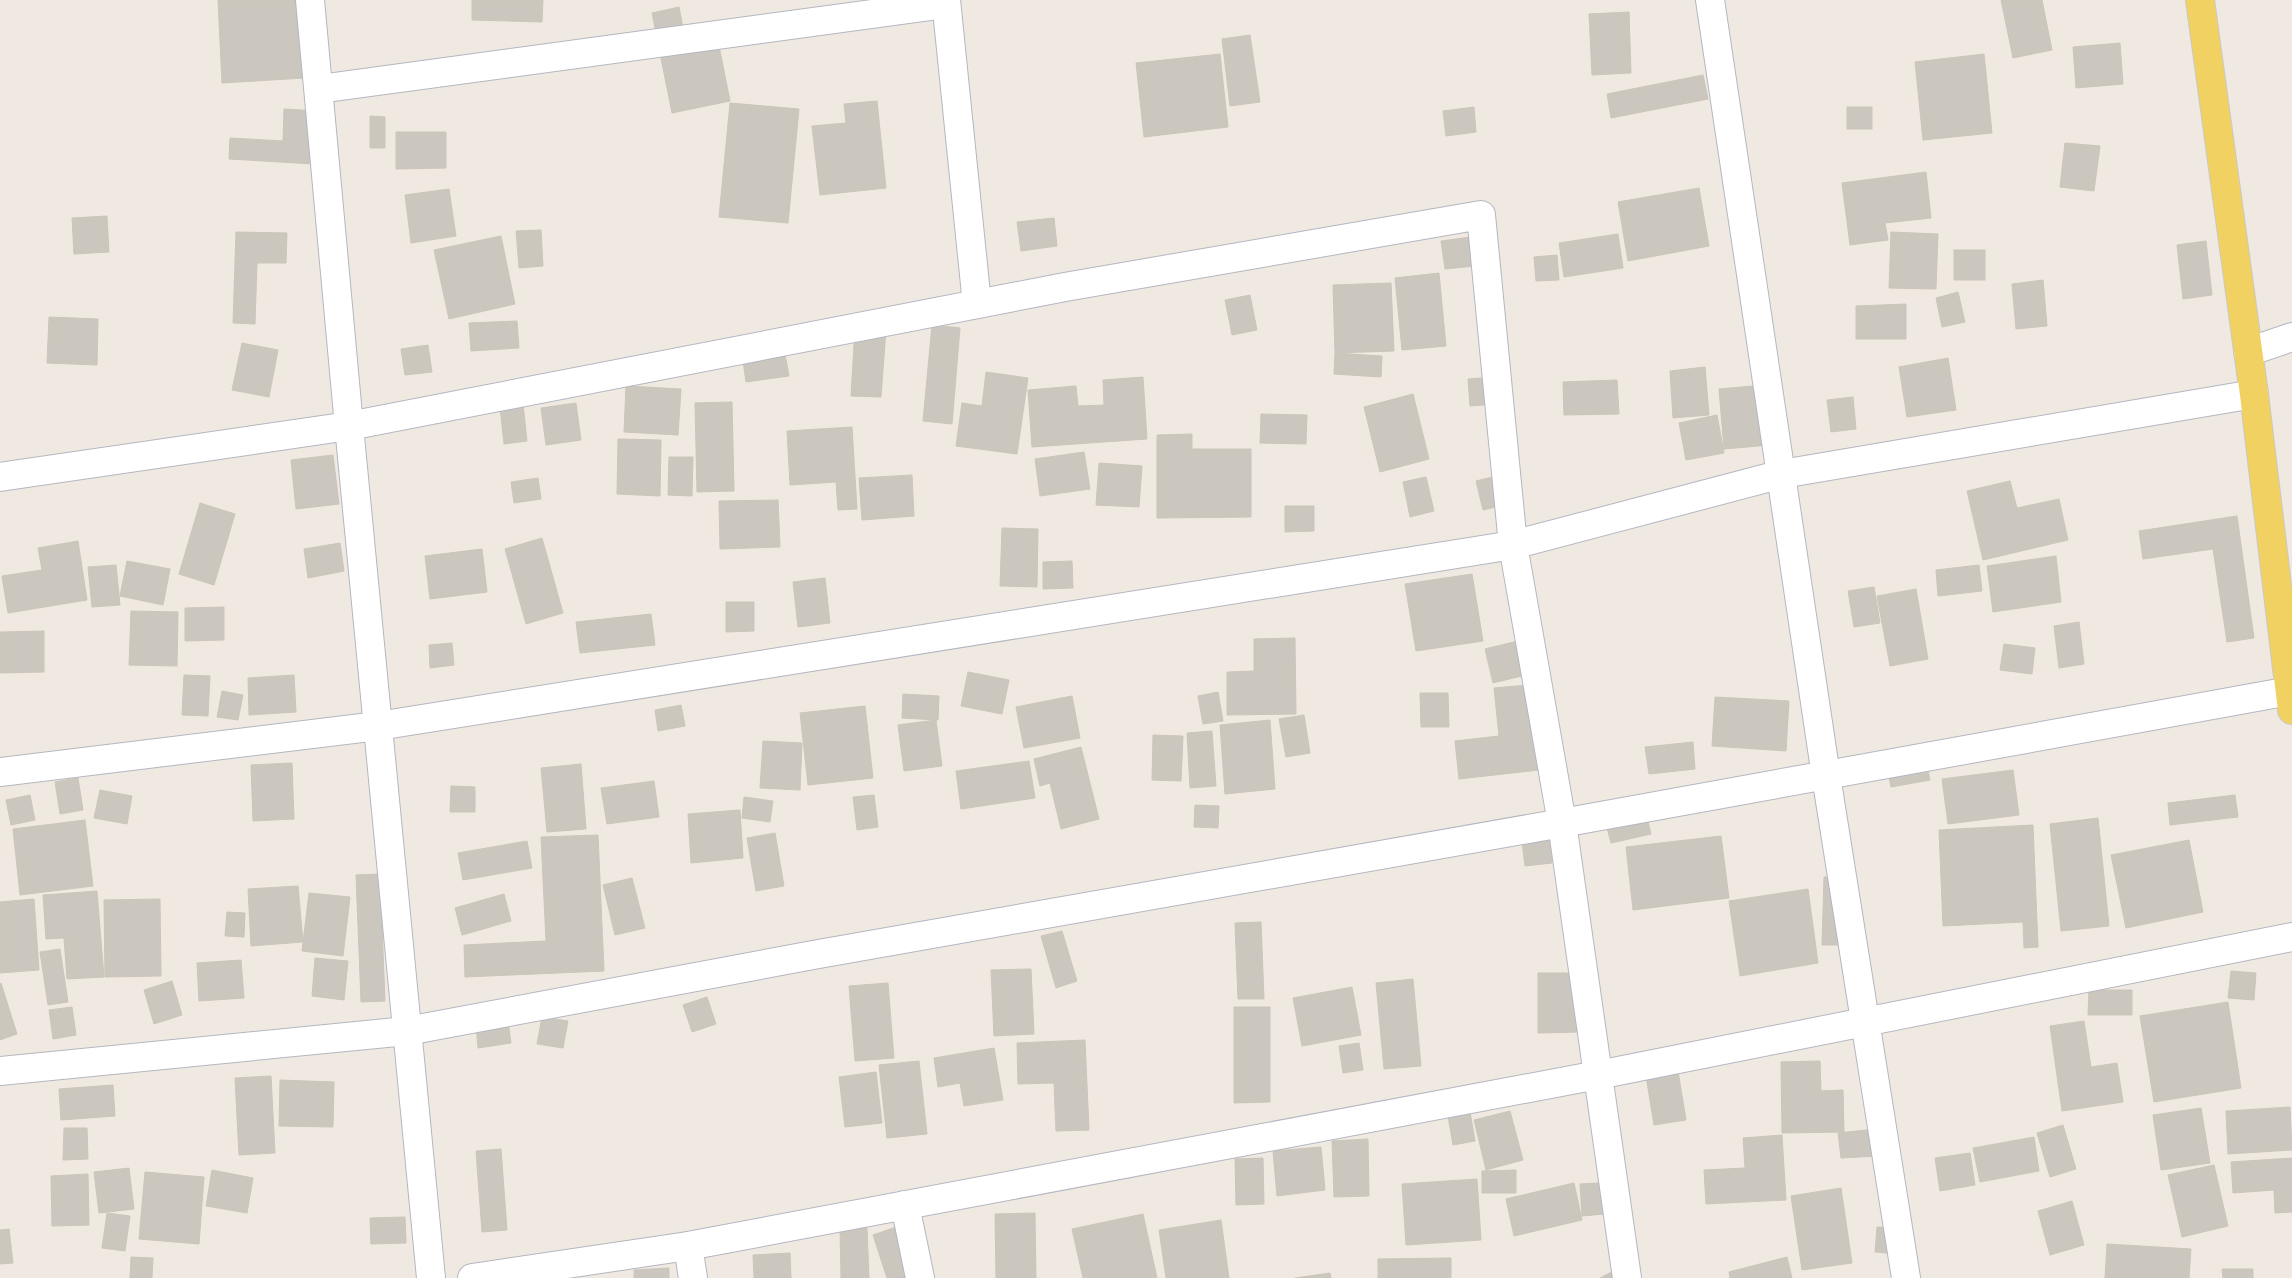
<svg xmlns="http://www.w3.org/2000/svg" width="2292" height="1278" font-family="Arial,sans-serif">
<rect width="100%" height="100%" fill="#efe9e1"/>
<g fill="#cbc7bf" stroke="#cbc5ba">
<polygon points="218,0 301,0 305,78 222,83"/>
<polygon points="472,0 543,0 542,22 472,20"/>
<polygon points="2001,0 2042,0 2052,50 2013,58"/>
<polygon points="679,7 683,28 714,21 730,101 672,113 652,13"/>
<polygon points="1629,12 1631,73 1592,75 1589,14"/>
<polygon points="1250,35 1260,102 1230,106 1222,39"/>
<polygon points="2120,43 2123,84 2076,88 2073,47"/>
<polygon points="1220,54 1228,127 1144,137 1136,63"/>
<polygon points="1984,54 1992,133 1923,140 1915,62"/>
<polygon points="1703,75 1708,99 1611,118 1607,94"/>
<polygon points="877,101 886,188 820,195 812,126 846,123 844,104"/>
<polygon points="730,103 799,109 788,223 719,217"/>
<polygon points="1474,107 1476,132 1446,136 1443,111"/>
<rect x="1847" y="107" width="25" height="22"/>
<polygon points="284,109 317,111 314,164 229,159 230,138 283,141"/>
<polygon points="370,116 385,117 385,148 370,148"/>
<polygon points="396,132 446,132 446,168 396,169"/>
<polygon points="2065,143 2100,146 2094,191 2060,187"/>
<polygon points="1926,172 1931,218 1885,223 1888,240 1850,245 1842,183"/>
<polygon points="1699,188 1709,246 1628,261 1618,202"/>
<polygon points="449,189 456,236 411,243 405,195"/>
<polygon points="107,216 109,252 74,254 72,218"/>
<polygon points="1054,218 1057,246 1021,251 1017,222"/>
<polygon points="541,230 543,266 519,268 516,231"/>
<polygon points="236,232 287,233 286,263 257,263 255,324 233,323"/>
<polygon points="1891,232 1938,234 1936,289 1889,288"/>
<polygon points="1618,234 1623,268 1564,277 1559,243"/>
<polygon points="501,236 515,304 449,319 434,250"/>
<polygon points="1471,237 1475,266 1445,269 1441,241"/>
<polygon points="2206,241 2212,295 2183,299 2177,245"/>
<rect x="1954" y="250" width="31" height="30"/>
<polygon points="1557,255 1559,280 1536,281 1534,257"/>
<polygon points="1439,273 1446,346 1402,350 1395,278"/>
<polygon points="2043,280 2047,326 2016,329 2012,284"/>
<polygon points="1391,283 1394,351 1335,353 1333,285"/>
<polygon points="1958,292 1965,322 1942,327 1936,298"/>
<polygon points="1250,295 1257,330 1232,335 1225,300"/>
<polygon points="1906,304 1906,339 1856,339 1856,306"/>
<polygon points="49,317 98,319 97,365 47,363"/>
<polygon points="517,321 519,348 471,351 469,323"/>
<polygon points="932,325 960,328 952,424 923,421"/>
<polygon points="855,328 886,329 881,397 851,396"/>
<polygon points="242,343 278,350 269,397 232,390"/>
<polygon points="428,345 432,372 405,375 401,349"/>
<polygon points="1335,353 1382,356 1381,377 1334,374"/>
<polygon points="785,354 789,376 746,382 743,361"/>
<polygon points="1948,358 1956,410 1907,417 1899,367"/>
<polygon points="1705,367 1709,415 1673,418 1670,371"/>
<polygon points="986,372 1028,378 1017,454 956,446 962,403 982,406"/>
<polygon points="1143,377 1147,439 1032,447 1028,390 1076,386 1078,406 1104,405 1103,380"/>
<polygon points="1494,377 1496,404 1470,406 1468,379"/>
<polygon points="1617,380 1619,414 1564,415 1563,382"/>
<polygon points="1764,385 1770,445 1724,449 1719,389"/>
<polygon points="626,386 681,389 678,435 624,432"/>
<polygon points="1413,394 1429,459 1380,472 1364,407"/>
<polygon points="1853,397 1856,429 1831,432 1827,400"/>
<polygon points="732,402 734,491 697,492 695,403"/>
<polygon points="576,403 581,440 546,445 541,408"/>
<polygon points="523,404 527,441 504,444 500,407"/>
<polygon points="1261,414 1307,415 1306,444 1260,443"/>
<polygon points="1717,415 1724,453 1686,460 1679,423"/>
<polygon points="852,427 857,509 838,510 836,482 790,485 787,431"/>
<polygon points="1192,434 1192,449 1251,449 1251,517 1157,518 1157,435"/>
<polygon points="618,439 661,440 660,496 617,494"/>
<polygon points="1084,452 1090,489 1040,496 1035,459"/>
<polygon points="333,455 339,504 296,509 291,460"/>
<polygon points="669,457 693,457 692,496 668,495"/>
<polygon points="1099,463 1142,466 1139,507 1096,505"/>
<polygon points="1505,474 1512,503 1483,510 1476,481"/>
<polygon points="912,475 914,516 862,520 859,478"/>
<polygon points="1426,477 1434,511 1410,517 1403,482"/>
<polygon points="538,478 541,499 514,503 511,482"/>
<polygon points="2010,481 2017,508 2059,499 2068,540 1983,560 1967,491"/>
<polygon points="778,500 780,547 720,549 719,501"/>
<polygon points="200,503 235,514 214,585 179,574"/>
<polygon points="1285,506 1314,506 1314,531 1285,532"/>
<polygon points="2237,516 2254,638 2227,642 2213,549 2143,559 2139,531"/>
<polygon points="1002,528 1038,529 1037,587 1000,586"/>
<polygon points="542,538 563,613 526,624 505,549"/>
<polygon points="78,541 87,600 8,613 2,576 42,570 38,548"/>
<polygon points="340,543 344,571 308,578 304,549"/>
<polygon points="482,549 487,592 430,599 425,556"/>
<polygon points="2056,556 2061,602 1993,612 1987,566"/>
<polygon points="127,561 170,569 163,605 120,596"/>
<polygon points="1072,561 1073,588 1043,589 1043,562"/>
<polygon points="116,565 120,605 92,607 88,567"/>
<polygon points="1979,565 1982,591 1938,596 1936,570"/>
<polygon points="1472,574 1483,641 1416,651 1405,584"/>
<polygon points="825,578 830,623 798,627 793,582"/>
<polygon points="1874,587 1880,623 1854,627 1848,591"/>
<polygon points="1916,589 1928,659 1890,666 1877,596"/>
<polygon points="726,602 754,602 754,631 726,632"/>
<polygon points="224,607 224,640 185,641 185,608"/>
<polygon points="131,611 178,612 177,666 129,665"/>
<polygon points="651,614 655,645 580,653 576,622"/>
<polygon points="2079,622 2084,664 2059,668 2054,626"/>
<polygon points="44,631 44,672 0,673 0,632"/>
<polygon points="1295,638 1296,714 1227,715 1227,672 1254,671 1254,639"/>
<polygon points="1522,640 1530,674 1493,683 1485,649"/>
<polygon points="452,643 454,665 430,668 429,645"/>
<polygon points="2004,644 2035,648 2032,674 2000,670"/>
<polygon points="968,672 1009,680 1002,714 961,706"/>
<polygon points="184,675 210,676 208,716 182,715"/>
<polygon points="294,675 296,712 249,715 248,678"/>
<polygon points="1539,684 1548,769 1459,779 1455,741 1499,736 1494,688"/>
<polygon points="222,691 243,695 238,720 217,717"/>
<polygon points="1218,692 1223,721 1203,724 1198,696"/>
<polygon points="1420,693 1448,693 1449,727 1421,727"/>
<polygon points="903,694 939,696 938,720 902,718"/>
<polygon points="1072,696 1080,738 1024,748 1016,707"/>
<polygon points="1715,697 1789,701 1786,751 1712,746"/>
<polygon points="681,705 685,726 658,731 655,710"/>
<polygon points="865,706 873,778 808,785 800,713"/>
<polygon points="1304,715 1310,753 1286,757 1279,719"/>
<polygon points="936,720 942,766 904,771 898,725"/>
<polygon points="1270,720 1275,789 1225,794 1220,725"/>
<polygon points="1212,731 1216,786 1190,788 1187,733"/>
<polygon points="1153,735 1183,736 1181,781 1152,780"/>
<polygon points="763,741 802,743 800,790 760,788"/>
<polygon points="1693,742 1695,769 1649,774 1645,747"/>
<polygon points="1081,747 1099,819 1061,829 1050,783 1040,786 1034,759"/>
<polygon points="1926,760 1930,780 1891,787 1887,767"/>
<polygon points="1029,761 1035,798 961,809 956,771"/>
<polygon points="292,763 294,819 253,821 251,765"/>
<polygon points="581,764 586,829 547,832 541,768"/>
<polygon points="2013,770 2019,815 1948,824 1942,779"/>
<polygon points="78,778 83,810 60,814 55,782"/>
<polygon points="654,781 659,817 607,824 601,788"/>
<polygon points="451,786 475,787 475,812 450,812"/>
<polygon points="100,790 132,796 127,824 94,818"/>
<polygon points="30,795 35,820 11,825 6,800"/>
<polygon points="874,795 878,827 857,830 853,797"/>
<polygon points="2235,795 2238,817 2170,825 2168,803"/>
<polygon points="744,797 773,801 770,822 742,818"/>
<polygon points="1195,805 1219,806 1218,828 1194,827"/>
<polygon points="740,810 743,858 691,863 688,814"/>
<polygon points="1646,814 1651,834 1611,843 1606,824"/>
<polygon points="2098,818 2109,926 2061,931 2050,824"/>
<polygon points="85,820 93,886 20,895 13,829"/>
<polygon points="2033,825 2038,947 2024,948 2023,922 1943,926 1939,830"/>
<polygon points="775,833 784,886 756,891 747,838"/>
<polygon points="598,835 604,971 465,977 464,945 546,941 541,837"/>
<polygon points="1721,836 1729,898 1633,910 1626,847"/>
<polygon points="1549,839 1552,863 1525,866 1522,842"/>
<polygon points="2189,840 2203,912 2126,928 2111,855"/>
<polygon points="527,841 532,868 463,880 458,853"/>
<polygon points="380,874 385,1001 361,1002 356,875"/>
<polygon points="1824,877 1849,878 1848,945 1822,945"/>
<polygon points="632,878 645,928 615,935 603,885"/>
<polygon points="298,886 303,942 251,946 248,889"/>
<polygon points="1808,889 1818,963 1740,976 1729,901"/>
<polygon points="97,891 104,977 67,979 64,938 46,939 43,895"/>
<polygon points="309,893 350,897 343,956 302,951"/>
<polygon points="504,894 511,921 462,935 455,908"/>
<polygon points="34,899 39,970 0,973 0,902"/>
<polygon points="160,899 161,976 105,977 104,900"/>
<polygon points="227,912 245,913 244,937 225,936"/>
<polygon points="1261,922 1264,999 1238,999 1235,923"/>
<polygon points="1062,931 1077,981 1056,988 1041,936"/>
<polygon points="60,949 68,1002 48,1005 40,952"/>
<polygon points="315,958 348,961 344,1000 312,996"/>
<polygon points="241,960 244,998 199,1001 197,963"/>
<polygon points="1031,969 1034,1034 994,1036 991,970"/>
<polygon points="2231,971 2256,973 2254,1000 2228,998"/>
<polygon points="1538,973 1580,973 1580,1032 1538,1033"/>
<polygon points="1413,979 1421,1066 1384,1069 1376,983"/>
<polygon points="172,981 182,1015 154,1024 144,990"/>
<polygon points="1,983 17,1034 0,1040 0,984"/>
<polygon points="888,983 894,1058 855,1061 849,986"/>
<polygon points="1352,987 1361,1035 1302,1046 1293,998"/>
<polygon points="2089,990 2132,990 2132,1015 2088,1015"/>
<polygon points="707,997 716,1024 692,1032 683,1005"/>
<polygon points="2228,1002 2241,1088 2154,1102 2140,1016"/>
<polygon points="72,1007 76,1035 53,1039 49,1010"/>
<polygon points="1234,1007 1270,1007 1270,1102 1234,1103"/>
<polygon points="542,1017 568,1021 563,1048 537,1044"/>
<polygon points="508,1021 511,1043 478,1048 476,1025"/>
<polygon points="2084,1021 2091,1067 2117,1063 2123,1102 2062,1111 2050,1026"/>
<polygon points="1085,1040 1089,1130 1056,1131 1054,1083 1018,1084 1017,1043"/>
<polygon points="1359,1043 1363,1070 1343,1073 1339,1046"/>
<polygon points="994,1048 1003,1100 964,1106 960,1083 938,1087 934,1058"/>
<polygon points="919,1061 927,1134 887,1138 879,1065"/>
<polygon points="1820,1061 1821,1091 1843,1090 1844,1132 1782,1133 1781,1062"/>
<polygon points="1678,1071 1686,1120 1654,1125 1646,1076"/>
<polygon points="876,1072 882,1123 845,1127 839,1077"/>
<polygon points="271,1076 275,1153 239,1155 235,1078"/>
<polygon points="280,1080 334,1082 333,1127 279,1126"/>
<polygon points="113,1085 115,1116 61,1120 59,1089"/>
<polygon points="2290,1107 2292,1150 2228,1154 2226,1111"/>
<polygon points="2201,1108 2210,1163 2161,1170 2153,1115"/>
<polygon points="1510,1111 1523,1160 1486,1170 1474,1120"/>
<polygon points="1470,1112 1475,1141 1453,1145 1448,1116"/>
<polygon points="2063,1125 2076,1169 2050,1177 2037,1133"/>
<polygon points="64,1128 87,1128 88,1159 63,1160"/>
<polygon points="1876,1129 1878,1156 1841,1158 1838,1133"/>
<polygon points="1782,1135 1786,1200 1706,1204 1704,1170 1745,1168 1743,1138"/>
<polygon points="2034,1137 2039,1171 1980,1182 1973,1148"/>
<polygon points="1368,1139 1369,1196 1334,1197 1332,1141"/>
<polygon points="1321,1147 1325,1190 1277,1196 1273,1151"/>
<polygon points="501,1149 507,1230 482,1232 476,1151"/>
<polygon points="1970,1153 1975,1185 1940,1191 1935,1158"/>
<polygon points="1263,1158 1264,1204 1236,1205 1235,1159"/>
<polygon points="2292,1158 2292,1212 2275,1213 2274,1190 2233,1193 2231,1162"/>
<polygon points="2214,1165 2228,1226 2182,1237 2168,1175"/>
<polygon points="129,1168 134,1209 99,1213 94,1172"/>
<polygon points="212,1170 253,1178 247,1213 206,1206"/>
<polygon points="1516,1170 1516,1193 1482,1193 1482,1171"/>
<polygon points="145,1172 204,1177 199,1244 139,1239"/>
<polygon points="88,1174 89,1225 52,1226 51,1176"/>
<polygon points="1477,1179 1481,1240 1406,1245 1402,1184"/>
<polygon points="1614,1182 1616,1213 1582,1216 1580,1184"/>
<polygon points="1574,1183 1582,1220 1514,1236 1506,1199"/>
<polygon points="1841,1188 1852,1263 1802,1270 1791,1196"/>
<polygon points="2072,1201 2084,1245 2050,1255 2038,1211"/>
<polygon points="107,1213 130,1216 125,1251 102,1248"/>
<polygon points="1035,1213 1036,1278 996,1278 995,1214"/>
<polygon points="1143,1214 1157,1278 1083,1278 1072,1229"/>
<polygon points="405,1217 406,1243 371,1244 370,1218"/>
<polygon points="1221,1220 1229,1278 1166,1278 1159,1230"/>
<polygon points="899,1226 916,1278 887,1278 873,1235"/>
<polygon points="1877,1227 1898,1228 1896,1254 1875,1252"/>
<polygon points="840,1228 867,1228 869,1278 841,1278"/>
<polygon points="9,1229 13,1263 0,1264 0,1230"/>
<polygon points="2107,1244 2191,1249 2189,1278 2105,1278"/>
<polygon points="790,1253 791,1278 754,1278 753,1255"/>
<polygon points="131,1257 153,1258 152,1278 130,1278"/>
<polygon points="1787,1257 1792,1278 1730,1278 1729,1272"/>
<polygon points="1451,1258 1451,1278 1378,1278 1378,1259"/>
<polygon points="669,1268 669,1278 634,1278 634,1270"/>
<polygon points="1619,1268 1624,1278 1600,1278"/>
<polygon points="2222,1269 2253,1269 2253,1278 2223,1278"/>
<polygon points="1330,1273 1331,1278 1295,1278"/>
</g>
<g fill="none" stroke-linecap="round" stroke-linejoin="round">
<defs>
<g id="minor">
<polyline points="310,0 349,426 431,1278"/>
<polyline points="946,0 977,304"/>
<polyline points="1710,0 1826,776 1906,1278"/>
<polyline points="319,89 946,4"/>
<polyline points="2248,352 2292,337"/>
<polyline points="0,477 349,426 1065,287 1481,215 1513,545 1562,823 1627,1278"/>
<polyline points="0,772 378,726 1513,545 1782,474 2254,394"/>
<polyline points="0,1071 407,1031 813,955 1562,823 2290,691"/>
<polyline points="905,1205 920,1278"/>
<polyline points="688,1246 693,1278"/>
<polyline points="472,1278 688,1246 1598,1075 2292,937"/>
</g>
<polyline id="major" points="2200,0 2254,394 2292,710"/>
</defs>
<use href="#minor" stroke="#b4b7c1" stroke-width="30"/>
<use href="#major" stroke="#c9c9c9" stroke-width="30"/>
<use href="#minor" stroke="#fff" stroke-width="28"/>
<use href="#major" stroke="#f2d163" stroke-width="28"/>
</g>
</svg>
